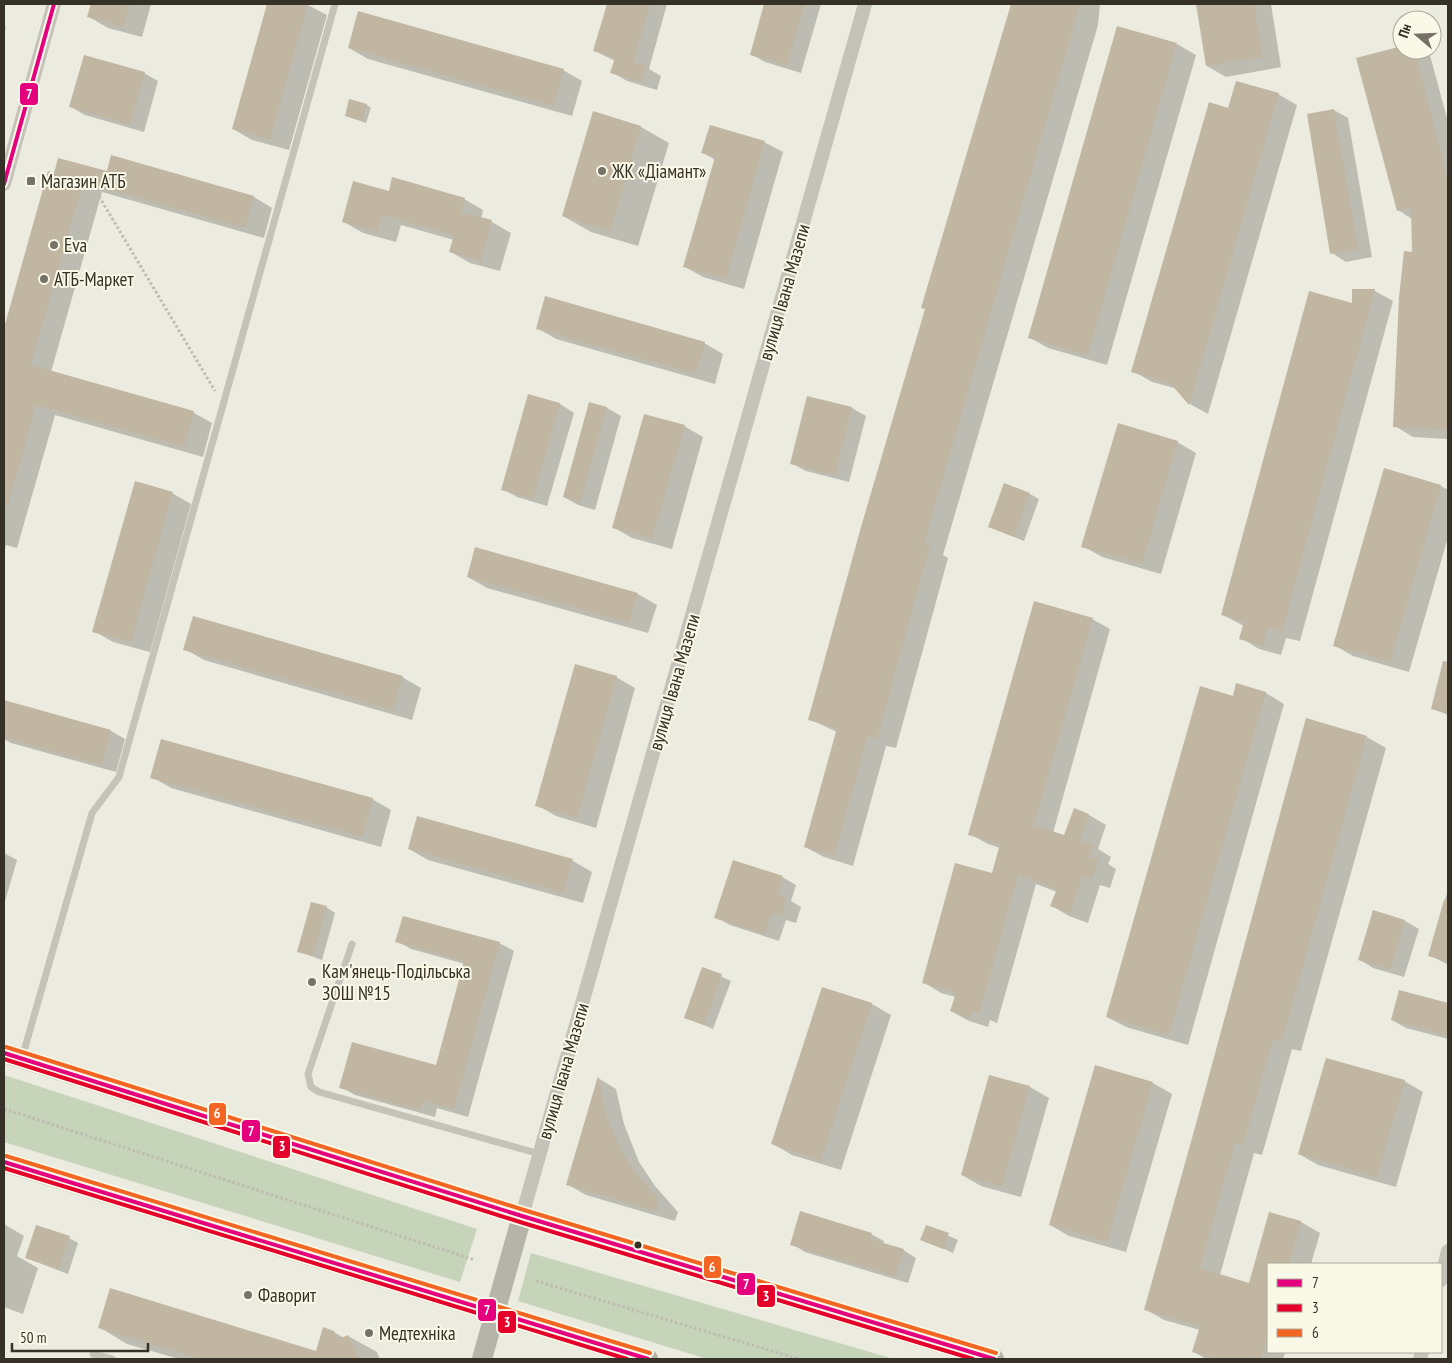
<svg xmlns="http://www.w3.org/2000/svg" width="1452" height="1363" font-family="'PT Sans Narrow',sans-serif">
<rect width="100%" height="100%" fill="#ecebe0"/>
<g fill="#c6d4ba">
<polygon points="4,1075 477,1229 460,1282 4,1142"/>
<polygon points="531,1253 894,1359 707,1359 518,1301"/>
</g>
<g fill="#0003">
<polygon points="92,4 151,4 142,37 108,28 89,17"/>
<polygon points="268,4 306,4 327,15 289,150 252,140 233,129"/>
<polygon points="608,4 667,4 649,69 661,76 657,90 627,81 612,72 615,61 595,51"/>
<polygon points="765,4 821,4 801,73 765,62 751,54"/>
<polygon points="1013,4 1100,4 1098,25 943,555 948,558 896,748 886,746 853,866 824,857 805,847 837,732 809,719 926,309 923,307"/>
<polygon points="1197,4 1271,4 1281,67 1226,77 1207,66"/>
<polygon points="4,25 6,26 4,35"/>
<polygon points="1177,44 1196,55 1107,365 1048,348 1029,337"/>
<polygon points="1402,47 1402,50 1422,50 1430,55 1448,122 1448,439 1413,437 1395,426 1413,253 1412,219 1398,210"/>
<polygon points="349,48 563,70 582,81 572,116 368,59"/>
<polygon points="144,73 158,81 144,132 85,115 71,107"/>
<polygon points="1278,94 1297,105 1208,414 1190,404 1178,389 1152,382 1133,371 1229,110"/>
<polygon points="367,105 371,108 366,123 346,116"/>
<polygon points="1334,110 1348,118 1372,257 1346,262 1332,253 1308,115"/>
<polygon points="594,113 641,127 669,143 638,246 591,232 563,216"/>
<polygon points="764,142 783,152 744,289 703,277 685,267 715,160 702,152"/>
<polygon points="49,173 107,173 254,197 272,208 264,238 102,192 51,372 194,413 212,423 203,457 55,415 17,548 6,545 4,554 4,332"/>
<polygon points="389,193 464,199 483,210 481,219 492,222 511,233 500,271 470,263 451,252 454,240 401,225 396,242 363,233 344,222"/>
<polygon points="1354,290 1375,291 1393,301 1300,641 1286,638 1281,655 1259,649 1241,638 1244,626 1223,615 1353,304"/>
<polygon points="537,328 704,343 723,354 715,384 556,339"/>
<polygon points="529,396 560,404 574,413 547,506 517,497 503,489"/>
<polygon points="808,397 852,408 866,416 849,482 806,471 791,463"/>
<polygon points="590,403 607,408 621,416 595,510 578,505 564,497"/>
<polygon points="684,426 703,437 672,549 632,538 613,527"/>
<polygon points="1177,442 1196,453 1161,574 1102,557 1083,546"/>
<polygon points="1385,470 1441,486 1448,490 1448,537 1409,672 1353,656 1334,645"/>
<polygon points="172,493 191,504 150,652 113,642 94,631"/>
<polygon points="1030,494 1039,499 1024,541 990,527"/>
<polygon points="468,577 638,594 657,605 648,633 487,588"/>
<polygon points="1092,619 1110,629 1053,833 1065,837 1089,815 1106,825 1098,849 1111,857 1108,864 1116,869 1110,888 1100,885 1088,923 1069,916 1052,906 1057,892 1036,884 997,1023 990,1020 988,1027 969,1021 951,1011 956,997 941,993 923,982 993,875 1000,848 988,844 970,834"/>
<polygon points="185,649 402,677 421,688 412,720 204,660"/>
<polygon points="616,677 635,688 596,828 556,816 537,805"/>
<polygon points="1439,682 1448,685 1448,715 1432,708"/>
<polygon points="1237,685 1266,693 1284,704 1188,1045 1126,1027 1107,1017"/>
<polygon points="6,702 111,731 125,739 116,772 11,743 4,739 4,711"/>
<polygon points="1367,737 1386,748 1301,1051 1292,1049 1262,1155 1254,1153 1220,1275 1250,1284 1270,1214 1301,1222 1320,1233 1311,1264 1268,1264 1268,1352 1285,1352 1283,1359 1206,1359 1194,1352 1200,1330 1164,1320 1145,1309"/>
<polygon points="152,777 372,799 391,810 381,847 171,788"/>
<polygon points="418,817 573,861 592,872 583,903 428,860 409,849"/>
<polygon points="4,853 17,860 4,905"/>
<polygon points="782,877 796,885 791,901 801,907 796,923 786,920 779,941 730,925 716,917"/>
<polygon points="1448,889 1448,965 1430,955"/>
<polygon points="326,907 335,913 322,960 298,951"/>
<polygon points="1405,921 1419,929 1404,977 1373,968 1359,959"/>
<polygon points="397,941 499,943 514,951 468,1117 437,1108 435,1117 355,1095 341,1087 437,1066 465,964 411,949"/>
<polygon points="703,968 731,981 713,1029 685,1017"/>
<polygon points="823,989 872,1004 891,1015 841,1170 792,1155 773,1144"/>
<polygon points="1400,991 1448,1004 1448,1039 1406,1028 1392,1020"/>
<polygon points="990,1076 1030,1087 1049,1098 1021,1197 981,1186 962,1175"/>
<polygon points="598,1078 616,1089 624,1124 639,1162 655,1186 678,1212 675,1221 586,1195 567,1184"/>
<polygon points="1404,1081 1423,1092 1396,1187 1318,1165 1299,1154"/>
<polygon points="1153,1083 1172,1094 1126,1252 1069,1236 1050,1225"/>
<polygon points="4,1224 24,1236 17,1256 38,1268 23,1314 4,1307"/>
<polygon points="927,1226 958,1240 953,1253 922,1239"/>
<polygon points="871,1234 884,1241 883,1244 903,1250 916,1258 908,1283 805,1252 792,1244"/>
<polygon points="69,1238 78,1243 68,1274 26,1258"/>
<polygon points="99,1327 317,1353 334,1332 344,1338 348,1336 377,1352 380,1359 179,1359 127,1344"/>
</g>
<g fill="#c0b6a1">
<polygon points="91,4 129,4 123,27 87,17"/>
<polygon points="267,4 308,4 270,140 232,129"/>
<polygon points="607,4 650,4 633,63 646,66 642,82 610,73 615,58 593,51"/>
<polygon points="764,4 805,4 787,65 750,55"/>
<polygon points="1011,4 1080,4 924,544 930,546 877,739 868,736 834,856 804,847 837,728 808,720 861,527 925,309 921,308"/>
<polygon points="1196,4 1254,4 1263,57 1206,66"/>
<polygon points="358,11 564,69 553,106 348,48"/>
<polygon points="1117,26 1177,43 1088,355 1028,338"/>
<polygon points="1402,46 1402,50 1414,50 1448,179 1448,430 1393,427 1399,297 1404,251 1412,252 1411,208 1397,211 1356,58"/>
<polygon points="84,55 145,72 130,125 69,107"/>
<polygon points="1236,81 1279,93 1189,405 1170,383 1131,372 1209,102 1228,108"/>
<polygon points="349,99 367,104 362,121 345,116"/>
<polygon points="1334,109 1358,249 1330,254 1307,114"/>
<polygon points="593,111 641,126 610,231 562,216"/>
<polygon points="710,125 765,141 726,279 683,267 715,157 701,153"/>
<polygon points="111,155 254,196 245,228 83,182 31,365 194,411 184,447 36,405 8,506 4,505 4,328 48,171 54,173 58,158 107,171"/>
<polygon points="392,177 465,198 461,212 492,220 481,261 449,252 454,235 382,215 377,232 342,222 353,181 389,191"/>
<polygon points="1352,289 1375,289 1282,632 1268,628 1263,646 1239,639 1244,622 1221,615 1309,291 1352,303"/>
<polygon points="545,296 705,342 696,374 536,329"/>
<polygon points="528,394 560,403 533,499 501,490"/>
<polygon points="807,396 852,407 835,475 790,464"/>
<polygon points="589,402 607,407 580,503 563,497"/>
<polygon points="644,414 685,425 652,539 612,528"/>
<polygon points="1118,423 1178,441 1142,564 1081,547"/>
<polygon points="1384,468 1441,485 1390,662 1333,646"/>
<polygon points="135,481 173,492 131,642 92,632"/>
<polygon points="1004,483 1030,493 1014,537 988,527"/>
<polygon points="475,547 638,593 629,623 467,577"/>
<polygon points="1034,601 1093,618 1034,825 1064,835 1074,808 1089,814 1080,840 1094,845 1089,858 1099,858 1092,879 1082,876 1070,913 1050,906 1057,889 1018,875 979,1014 972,1011 970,1018 950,1011 956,993 922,983 955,863 992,873 1000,844 968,835"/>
<polygon points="193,616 403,676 393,710 183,650"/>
<polygon points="1443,661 1448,662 1448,714 1431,709"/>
<polygon points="575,664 617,676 577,818 535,806"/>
<polygon points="1236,683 1266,692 1169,1035 1106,1017 1200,686 1233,696"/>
<polygon points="4,700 111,730 102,765 4,738"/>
<polygon points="1306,718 1367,736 1282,1041 1273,1039 1243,1145 1235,1143 1200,1268 1249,1283 1269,1212 1301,1221 1289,1264 1268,1264 1268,1334 1261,1359 1215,1359 1192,1352 1200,1326 1144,1310 1194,1131"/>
<polygon points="161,739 373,798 362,837 150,778"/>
<polygon points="417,816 573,859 564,893 408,849"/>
<polygon points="733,860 783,876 777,894 787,897 781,916 772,913 765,934 714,918"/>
<polygon points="1444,900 1448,900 1448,962 1428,956"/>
<polygon points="311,902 327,906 313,956 297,952"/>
<polygon points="1373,910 1405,920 1390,970 1358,960"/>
<polygon points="403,916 500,942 454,1109 423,1101 420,1110 339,1088 352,1042 436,1065 464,961 395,942"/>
<polygon points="702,967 722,974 704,1025 684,1018"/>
<polygon points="822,987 872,1003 821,1161 771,1144"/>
<polygon points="1399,990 1448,1003 1448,1036 1391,1020"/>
<polygon points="1326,1058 1405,1080 1377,1177 1298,1154"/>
<polygon points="1095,1065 1153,1082 1107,1242 1049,1225"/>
<polygon points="989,1075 1030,1086 1002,1187 961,1175"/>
<polygon points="598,1076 605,1112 621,1150 636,1174 659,1200 656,1211 566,1185"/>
<polygon points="800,1211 872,1233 870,1239 904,1249 895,1276 790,1245"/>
<polygon points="36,1225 70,1236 59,1269 25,1258"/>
<polygon points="926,1225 949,1233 943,1249 920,1240"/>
<polygon points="110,1288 316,1351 323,1327 334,1331 338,1339 348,1335 360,1359 200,1359 98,1328"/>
</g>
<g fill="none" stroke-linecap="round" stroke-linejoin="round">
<g stroke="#bebcb1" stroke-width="3" stroke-dasharray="2.5 2.5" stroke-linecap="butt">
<polyline points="94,188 215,391"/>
<polyline points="4,1109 475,1260"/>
<polyline points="536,1281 799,1359"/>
</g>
<g stroke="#c5c3b9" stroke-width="7">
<polyline points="352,944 308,1074 311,1087 319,1092 540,1154"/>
<polyline points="22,1058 92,813 119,777 335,4"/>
<polyline points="93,1354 112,1359"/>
</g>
<g stroke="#c5c3b9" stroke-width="14">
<polyline points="4,184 54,4"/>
<polyline points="522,1216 865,4"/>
<polyline points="1441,1280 1448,1251"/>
<polyline points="1420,1359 1422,1352"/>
</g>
<g stroke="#b6b4aa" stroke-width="20">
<polyline points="4,1053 522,1216 994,1359"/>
<polyline points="4,1162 648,1359"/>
<polyline points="482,1359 522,1216"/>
</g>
<defs>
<g id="bus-1">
<polyline points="4,184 54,4"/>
<polyline points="4,1053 522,1216 994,1359"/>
<polyline points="4,1162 648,1359"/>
</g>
<g id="bus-2">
<polyline points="4,1059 520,1222 973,1359"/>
<polyline points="4,1168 627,1359"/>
</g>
<g id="bus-3">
<polyline points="6,1047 524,1210 996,1353"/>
<polyline points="6,1156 650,1353"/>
</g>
</defs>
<use href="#bus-1" stroke="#faf8e7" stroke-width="8"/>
<use href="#bus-2" stroke="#faf8e7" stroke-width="8"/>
<use href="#bus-3" stroke="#faf8e7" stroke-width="8"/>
<use href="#bus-1" stroke="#e5007d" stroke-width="4"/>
<use href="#bus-2" stroke="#e4002b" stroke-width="4"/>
<use href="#bus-3" stroke="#f26522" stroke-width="4"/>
</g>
<g fill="#767268" stroke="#faf8e7" stroke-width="2">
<circle cx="602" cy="171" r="5"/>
<rect x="26" y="176" width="10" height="10" rx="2.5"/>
<circle cx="54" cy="245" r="5"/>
<circle cx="44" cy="279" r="5"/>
<circle cx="312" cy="982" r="5"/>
<circle cx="248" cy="1295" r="5"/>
<circle cx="369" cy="1333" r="5"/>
</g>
<circle fill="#363127" stroke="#faf8e7" stroke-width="2" cx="638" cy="1245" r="4.5"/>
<g text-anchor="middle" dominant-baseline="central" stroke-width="4" stroke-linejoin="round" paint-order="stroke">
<g font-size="19" fill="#363127" stroke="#faf8e7" text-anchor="start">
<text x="612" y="171">ЖК «Діамант»</text>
<text x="41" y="181">Магазин АТБ</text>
<text x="64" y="245">Eva</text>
<text x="54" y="279">АТБ-Маркет</text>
<text x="322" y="971">Кам'янець-Подільська<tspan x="322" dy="22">ЗОШ №15</tspan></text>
<text x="258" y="1295">Фаворит</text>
<text x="379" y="1333">Медтехніка</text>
</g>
<g font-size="19" fill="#363127" stroke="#faf8e7">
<text transform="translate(784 292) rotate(-74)">вулиця Івана Мазепи</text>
<text transform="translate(674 682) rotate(-74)">вулиця Івана Мазепи</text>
<text transform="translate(563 1071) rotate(-74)">вулиця Івана Мазепи</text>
</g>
</g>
<g stroke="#faf8e7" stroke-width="2">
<rect x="19" y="82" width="20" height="24" rx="5" fill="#e5007d"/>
<rect x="208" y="1102" width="19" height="24" rx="5" fill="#f26522"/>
<rect x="241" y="1119" width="20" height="24" rx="5" fill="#e5007d"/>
<rect x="272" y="1135" width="19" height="24" rx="5" fill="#e4002b"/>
<rect x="703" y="1255" width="19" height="24" rx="5" fill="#f26522"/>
<rect x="736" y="1272" width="20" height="24" rx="5" fill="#e5007d"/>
<rect x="756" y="1284" width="20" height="24" rx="5" fill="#e4002b"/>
<rect x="477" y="1298" width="20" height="24" rx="5" fill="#e5007d"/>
<rect x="497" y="1310" width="20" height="24" rx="5" fill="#e4002b"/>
</g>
<g font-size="14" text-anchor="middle" font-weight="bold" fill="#fff">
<text x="29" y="99">7</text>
<text x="217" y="1118">6</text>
<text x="251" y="1136">7</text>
<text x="282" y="1151">3</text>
<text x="712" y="1272">6</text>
<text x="746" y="1289">7</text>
<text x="766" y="1301">3</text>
<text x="487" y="1315">7</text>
<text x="507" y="1327">3</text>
</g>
<rect width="1452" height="1363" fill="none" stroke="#363127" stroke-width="10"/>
<rect x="1267" y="1263" width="175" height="90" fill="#faf8e7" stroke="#aca89a"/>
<rect x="1277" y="1279" width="25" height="8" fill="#e5007d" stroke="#aca89a"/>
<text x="1312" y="1288" font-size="15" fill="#363127">7</text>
<rect x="1277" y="1304" width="25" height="8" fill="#e4002b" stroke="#aca89a"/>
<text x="1312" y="1313" font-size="15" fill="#363127">3</text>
<rect x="1277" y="1329" width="25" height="8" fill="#f26522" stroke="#aca89a"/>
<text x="1312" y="1338" font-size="15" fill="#363127">6</text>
<g transform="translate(1417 35) rotate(289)"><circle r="24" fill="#faf8e7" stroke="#aca89a"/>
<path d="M0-4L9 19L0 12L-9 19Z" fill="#767268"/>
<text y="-8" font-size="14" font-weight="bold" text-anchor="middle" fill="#363127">Пн</text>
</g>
<path d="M12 1343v8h136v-8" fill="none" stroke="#363127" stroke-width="2.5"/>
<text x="20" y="1343" font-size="15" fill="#363127" stroke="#faf8e7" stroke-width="4" paint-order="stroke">50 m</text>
</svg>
